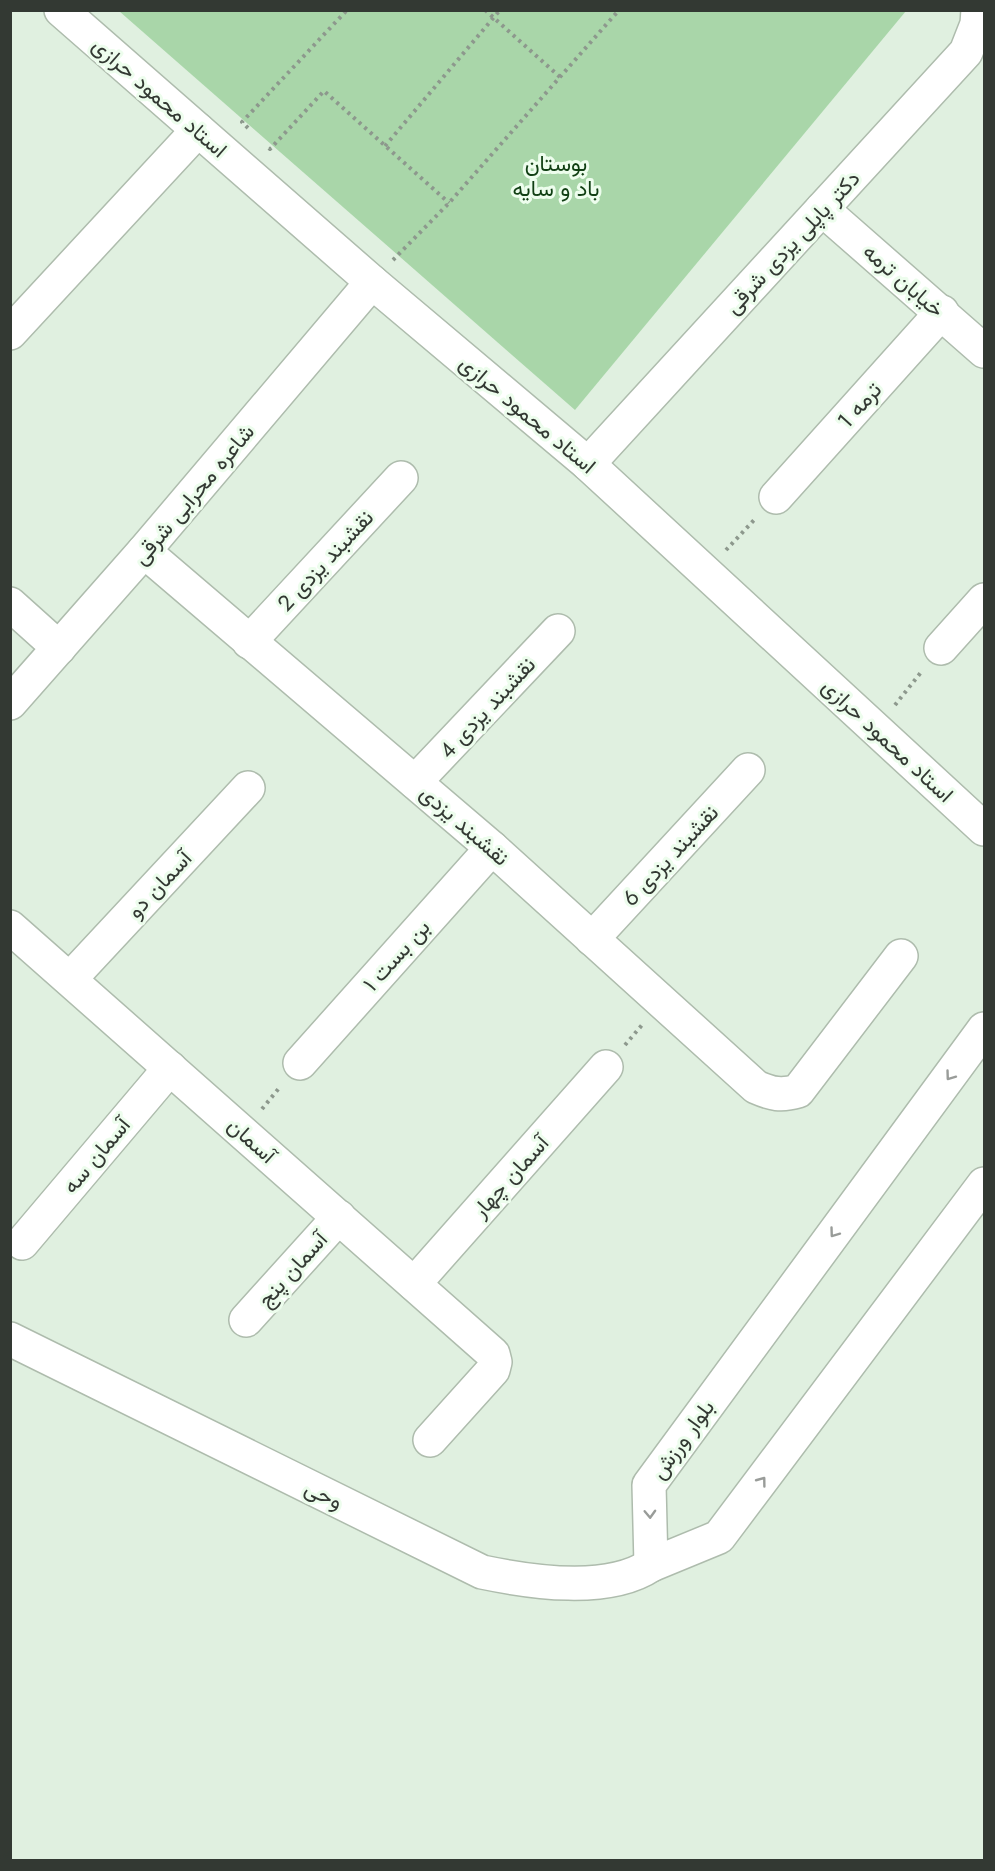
<svg xmlns="http://www.w3.org/2000/svg" width="995" height="1871" font-family="Jost,Vazirmatn,sans-serif">
<rect width="100%" height="100%" fill="#e0f0e0"/>
<polygon fill="#a9d6a9" points="119,11 906,11 575,410"/>
<g fill="none" stroke-linecap="round" stroke-linejoin="round">
<defs>
<g id="minor">
<polyline points="61,10 372,282 588,464 984,829"/>
<polyline points="822,209 984,351"/>
<polyline points="10,333 198,130"/>
<polyline points="588,464 966,52 977,24 978,10"/>
<polyline points="776,497 942,312"/>
<path d="M 144,551 L 492,848 L 756,1087 C 772,1094 781,1096 798,1091 L 901,956"/>
<polyline points="10,604 59,648"/>
<polyline points="249,642 401,478"/>
<polyline points="941,648 984,600"/>
<polyline points="10,703 144,551 372,282"/>
<polyline points="415,782 558,631"/>
<polyline points="10,927 493,1354 495,1362 493,1370 430,1440"/>
<polyline points="592,939 748,770"/>
<polyline points="70,979 248,788"/>
<polyline points="984,1029 649,1485 651,1565 719,1537 984,1184"/>
<polyline points="300,1063 492,848"/>
<polyline points="22,1243 170,1068"/>
<polyline points="414,1284 606,1067"/>
<polyline points="246,1320 339,1217"/>
<path d="M 10,1339 L 482,1572 C 530,1582 608,1594 651,1565"/>
</g>
</defs>
<use href="#minor" stroke="#aebcad" stroke-width="36"/>
<g stroke="#8d988d" stroke-width="4" stroke-dasharray="3 4.5" stroke-linecap="butt">
<polyline points="485,10 560,77"/>
<polyline points="248,128 242,122 347,10"/>
<polyline points="385,146 500,10"/>
<polyline points="269,148 270,149 324,91 449,203"/>
<polyline points="393,260 449,203 619,10"/>
<polyline points="726,550 756,518"/>
<polyline points="895,705 922,671"/>
<polyline points="625,1045 642,1025"/>
<polyline points="262,1109 280,1087"/>
</g>
<use href="#minor" stroke="#fff" stroke-width="33"/>
</g>
<defs><path id="oneway-chevron" d="M-2-3.5L2.5 0L-2 3.5" fill="none" stroke-width="1.6" stroke-linecap="round" stroke-linejoin="round" transform="scale(1.5)"/></defs>
<g stroke="#999c99">
<use href="#oneway-chevron" transform="translate(950 1076) rotate(126)"/>
<use href="#oneway-chevron" transform="translate(834 1233) rotate(126)"/>
<use href="#oneway-chevron" transform="translate(762 1481) rotate(-53)"/>
<use href="#oneway-chevron" transform="translate(650 1514) rotate(88)"/>
</g>
<g text-anchor="middle" dominant-baseline="central" stroke-width="6" stroke-linejoin="round" paint-order="stroke">
<g font-size="22" fill="#333933" stroke="#edfded">
<text transform="translate(160 97) rotate(41)">استاد محمود حرازی</text>
<text transform="translate(792 242) rotate(-47)">دکتر پاپلی یزدی شرقی</text>
<text transform="translate(904 280) rotate(41)">خیابان ترمه</text>
<text transform="translate(859 405) rotate(-48)">ترمه 1</text>
<text transform="translate(528 414) rotate(40)">استاد محمود حرازی</text>
<text transform="translate(193 494) rotate(-50)">شاعره محرابی شرقی</text>
<text transform="translate(325 560) rotate(-47)">نقشبند یزدی 2</text>
<text transform="translate(487 707) rotate(-47)">نقشبند یزدی 4</text>
<text transform="translate(888 740) rotate(43)">استاد محمود حرازی</text>
<text transform="translate(465 825) rotate(41)">نقشبند یزدی</text>
<text transform="translate(670 855) rotate(-47)">نقشبند یزدی 6</text>
<text transform="translate(159 884) rotate(-47)">آسمان دو</text>
<text transform="translate(396 955) rotate(-48)">بن بست ۱</text>
<text transform="translate(252 1140) rotate(42)">آسمان</text>
<text transform="translate(96 1155) rotate(-50)">آسمان سه</text>
<text transform="translate(510 1176) rotate(-48)">آسمان چهار</text>
<text transform="translate(292 1269) rotate(-48)">آسمان پنج</text>
<text transform="translate(682 1439) rotate(-54)">بلوار ورزش</text>
<text transform="translate(324 1494) rotate(26)">وحی</text>
</g>
<g font-size="22" fill="#103f13" stroke="#edfded">
<text x="556" y="163">بوستان<tspan x="556" dy="25">باد و سایه</tspan></text>
</g>
</g>
<rect width="995" height="1871" fill="none" stroke="#333933" stroke-width="24"/>
</svg>
